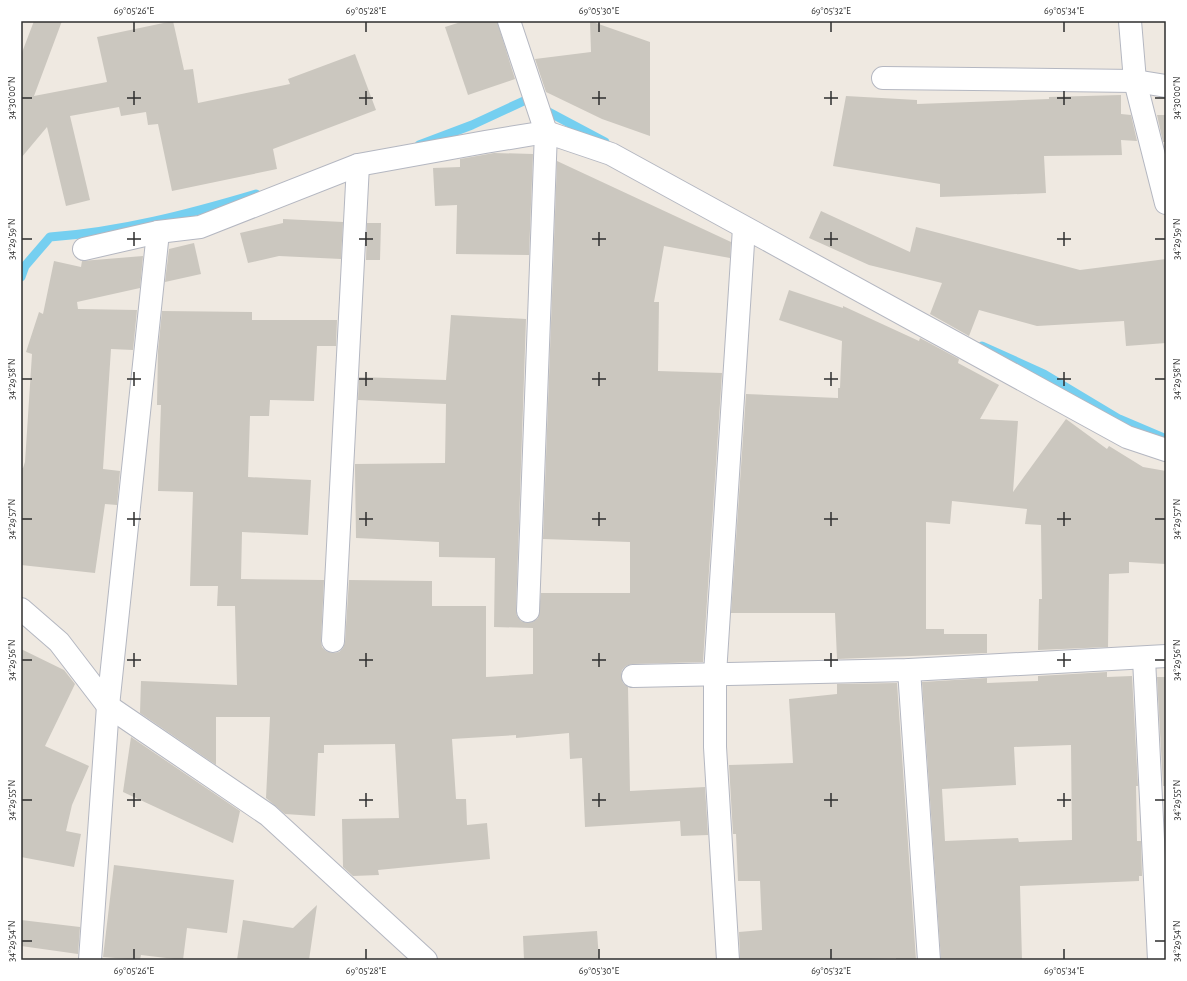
<svg xmlns="http://www.w3.org/2000/svg" width="1187" height="981" font-family="'Alegreya Sans',sans-serif">
<rect width="100%" height="100%" fill="#efe9e1"/>
<g fill="none" stroke-linecap="round" stroke-linejoin="round">
<g stroke="#75cff0" stroke-width="9">
<polyline points="419,145 472,125 526,100 605,142"/>
<path d="M 21,277 L 25,266 L 50,237 C 120,232 189,214 256,194"/>
<polyline points="982,346 1044,374 1119,419 1166,439"/>
</g>
</g>
<g fill="#cbc7bf" fill-rule="evenodd">
<polygon points="34,21 62,21 34,96 107,82 97,37 173,21 184,70 193,69 198,103 290,84 288,79 355,54 376,110 273,149 277,169 172,191 158,124 148,125 146,112 121,116 119,107 70,116 90,200 66,206 47,127 21,158 21,55"/>
<polygon points="464,21 497,21 515,79 468,95 445,27"/>
<polygon points="590,21 650,42 650,136 602,119 546,92 535,59 591,52"/>
<polygon points="1121,95 1121,114 1131,115 1137,141 1121,140 1122,155 1044,156 1046,193 940,197 940,184 833,166 846,96 917,100 917,104 1049,99 1049,97"/>
<polygon points="1157,115 1166,115 1166,142 1163,142"/>
<polygon points="494,153 533,154 529,255 456,254 457,205 435,206 433,168 460,167 460,159"/>
<polygon points="557,161 731,242 730,258 664,246 654,302 659,302 658,371 722,373 703,662 632,664 626,666 622,670 621,676 623,683 628,687 630,791 705,787 708,835 681,836 680,821 585,827 582,758 570,759 569,733 516,738 516,735 452,739 456,799 466,799 467,825 487,823 490,859 378,870 379,875 353,876 343,867 342,819 399,818 395,744 324,745 324,753 318,753 315,816 285,814 266,798 270,717 216,717 216,765 140,713 141,681 237,685 235,606 217,606 218,586 190,586 193,492 158,491 161,405 157,405 158,351 162,311 252,312 252,320 337,320 336,346 317,346 314,401 270,400 269,416 250,416 248,477 311,480 308,535 242,532 241,579 324,580 321,641 322,647 326,651 333,653 339,652 343,648 345,642 349,580 432,581 432,606 486,606 486,677 533,674 533,628 494,627 495,558 439,557 439,542 356,538 355,470 355,464 445,463 446,404 358,400 359,377 446,380 451,315 526,319 516,611 517,616 521,621 527,623 533,622 538,618 541,593 630,593 630,542 543,539"/>
<polygon points="821,211 910,252 916,227 1080,270 1166,259 1166,343 1126,346 1124,321 1037,326 979,310 969,336 930,314 942,283 869,265 809,238"/>
<polygon points="283,219 343,222 341,259 279,256 248,263 240,233 283,223"/>
<polygon points="367,223 381,223 380,260 366,260"/>
<polygon points="194,243 201,274 165,282 169,249"/>
<polygon points="143,256 140,288 77,302 78,309 137,310 133,350 111,349 103,469 120,471 117,505 105,504 95,573 21,565 21,468 23,468 25,462 32,354 26,352 39,312 43,314 54,261 81,267 82,261"/>
<polygon points="789,290 843,308 843,306 919,341 920,338 959,359 958,363 999,385 980,419 1018,421 1013,492 1066,419 1107,449 1109,446 1143,467 1166,471 1166,564 1129,562 1129,573 1109,574 1108,647 1038,650 1039,599 1042,599 1041,525 1025,524 1027,509 952,501 950,524 926,522 926,629 944,629 944,634 987,634 987,653 837,659 835,613 731,613 746,394 838,398 838,388 840,388 842,341 779,320"/>
<polygon points="21,649 64,670 75,684 45,746 89,766 72,805 66,831 81,834 74,867 21,857"/>
<path d="M 1107,672 L 1107,677 L 1132,676 L 1138,786 L 1136,786 L 1137,841 L 1141,841 L 1142,876 L 1139,876 L 1139,881 L 1020,886 L 1022,960 L 941,960 L 922,682 L 987,678 L 987,683 L 1038,681 L 1038,676 ZM 1071,745 L 1072,840 L 1019,842 L 1018,838 L 945,841 L 942,789 L 1016,785 L 1014,747 Z"/>
<polygon points="1157,677 1166,677 1166,786 1163,786"/>
<polygon points="897,683 916,960 896,960 896,958 846,960 740,960 739,932 762,930 760,881 738,881 736,834 733,834 729,765 793,763 789,699 837,694 837,684"/>
<polygon points="131,737 240,811 233,843 123,792"/>
<polygon points="114,865 234,880 227,933 187,928 183,960 141,955 140,960 103,957"/>
<polygon points="317,905 309,960 237,960 243,920 293,928"/>
<polygon points="21,920 80,927 78,954 21,946"/>
<polygon points="597,931 599,960 524,960 523,936"/>
</g>
<g fill="none" stroke-linecap="round" stroke-linejoin="round">
<defs>
<g id="minor">
<polyline points="509,21 546,132 528,611"/>
<polyline points="1130,21 1135,81 1166,203"/>
<polyline points="883,78 1135,81 1166,86"/>
<polyline points="84,249 158,232 200,227 358,165 485,142 546,132 611,154 1127,437 1166,450"/>
<polyline points="21,609 59,642 108,706 268,815 426,960"/>
<polyline points="333,641 358,165"/>
<polyline points="1144,659 1159,960"/>
<polyline points="909,670 929,960"/>
<polyline points="633,676 909,670 1166,656"/>
<polyline points="90,960 108,706 158,232"/>
<polyline points="728,960 715,747 715,674 744,228"/>
</g>
</defs>
<use href="#minor" stroke="#b4b7c1" stroke-width="24"/>
<use href="#minor" stroke="#fff" stroke-width="22"/>
</g>
<path fill="none" stroke="#2e2e2e" stroke-width="1.5" d="M 134,22 L 134,32M 366,22 L 366,32M 599,22 L 599,32M 831,22 L 831,32M 1064,22 L 1064,32M 134,91 L 134,105M 366,91 L 366,105M 599,91 L 599,105M 831,91 L 831,105M 1064,91 L 1064,105M 22,98 L 32,98M 127,98 L 141,98M 359,98 L 373,98M 592,98 L 606,98M 824,98 L 838,98M 1057,98 L 1071,98M 1155,98 L 1165,98M 134,232 L 134,246M 366,232 L 366,246M 599,232 L 599,246M 831,232 L 831,246M 1064,232 L 1064,246M 22,239 L 32,239M 127,239 L 141,239M 359,239 L 373,239M 592,239 L 606,239M 824,239 L 838,239M 1057,239 L 1071,239M 1155,239 L 1165,239M 134,372 L 134,386M 366,372 L 366,386M 599,372 L 599,386M 831,372 L 831,386M 1064,372 L 1064,386M 22,379 L 32,379M 127,379 L 141,379M 359,379 L 373,379M 592,379 L 606,379M 824,379 L 838,379M 1057,379 L 1071,379M 1155,379 L 1165,379M 134,512 L 134,526M 366,512 L 366,526M 599,512 L 599,526M 831,512 L 831,526M 1064,512 L 1064,526M 22,519 L 32,519M 127,519 L 141,519M 359,519 L 373,519M 592,519 L 606,519M 824,519 L 838,519M 1057,519 L 1071,519M 1155,519 L 1165,519M 134,653 L 134,667M 366,653 L 366,667M 599,653 L 599,667M 831,653 L 831,667M 1064,653 L 1064,667M 22,660 L 32,660M 127,660 L 141,660M 359,660 L 373,660M 592,660 L 606,660M 824,660 L 838,660M 1057,660 L 1071,660M 1155,660 L 1165,660M 134,793 L 134,807M 366,793 L 366,807M 599,793 L 599,807M 831,793 L 831,807M 1064,793 L 1064,807M 22,800 L 32,800M 127,800 L 141,800M 359,800 L 373,800M 592,800 L 606,800M 824,800 L 838,800M 1057,800 L 1071,800M 1155,800 L 1165,800M 22,941 L 32,941M 1155,941 L 1165,941M 134,949 L 134,959M 366,949 L 366,959M 599,949 L 599,959M 831,949 L 831,959M 1064,949 L 1064,959"/>
<rect width="1187" height="981" fill="none" stroke="#ffffff" stroke-width="44"/>
<rect x="22" y="22" width="1143" height="937" fill="none" stroke="#2e2e2e" stroke-width="1.5"/>
<g font-size="10" text-anchor="middle" fill="#2e2e2e">
<text x="134" y="14">69°05'26"E</text>
<text x="366" y="14">69°05'28"E</text>
<text x="599" y="14">69°05'30"E</text>
<text x="831" y="14">69°05'32"E</text>
<text x="1064" y="14">69°05'34"E</text>
<text transform="translate(11 98) rotate(-90)" y="4">34°30'00"N</text>
<text transform="translate(1176 98) rotate(-90)" y="4">34°30'00"N</text>
<text transform="translate(11 239) rotate(-90)" y="4">34°29'59"N</text>
<text transform="translate(1176 239) rotate(-90)" y="4">34°29'59"N</text>
<text transform="translate(11 379) rotate(-90)" y="4">34°29'58"N</text>
<text transform="translate(1176 379) rotate(-90)" y="4">34°29'58"N</text>
<text transform="translate(11 519) rotate(-90)" y="4">34°29'57"N</text>
<text transform="translate(1176 519) rotate(-90)" y="4">34°29'57"N</text>
<text transform="translate(11 660) rotate(-90)" y="4">34°29'56"N</text>
<text transform="translate(1176 660) rotate(-90)" y="4">34°29'56"N</text>
<text transform="translate(11 800) rotate(-90)" y="4">34°29'55"N</text>
<text transform="translate(1176 800) rotate(-90)" y="4">34°29'55"N</text>
<text transform="translate(11 941) rotate(-90)" y="4">34°29'54"N</text>
<text transform="translate(1176 941) rotate(-90)" y="4">34°29'54"N</text>
<text x="134" y="974">69°05'26"E</text>
<text x="366" y="974">69°05'28"E</text>
<text x="599" y="974">69°05'30"E</text>
<text x="831" y="974">69°05'32"E</text>
<text x="1064" y="974">69°05'34"E</text>
</g>
</svg>
